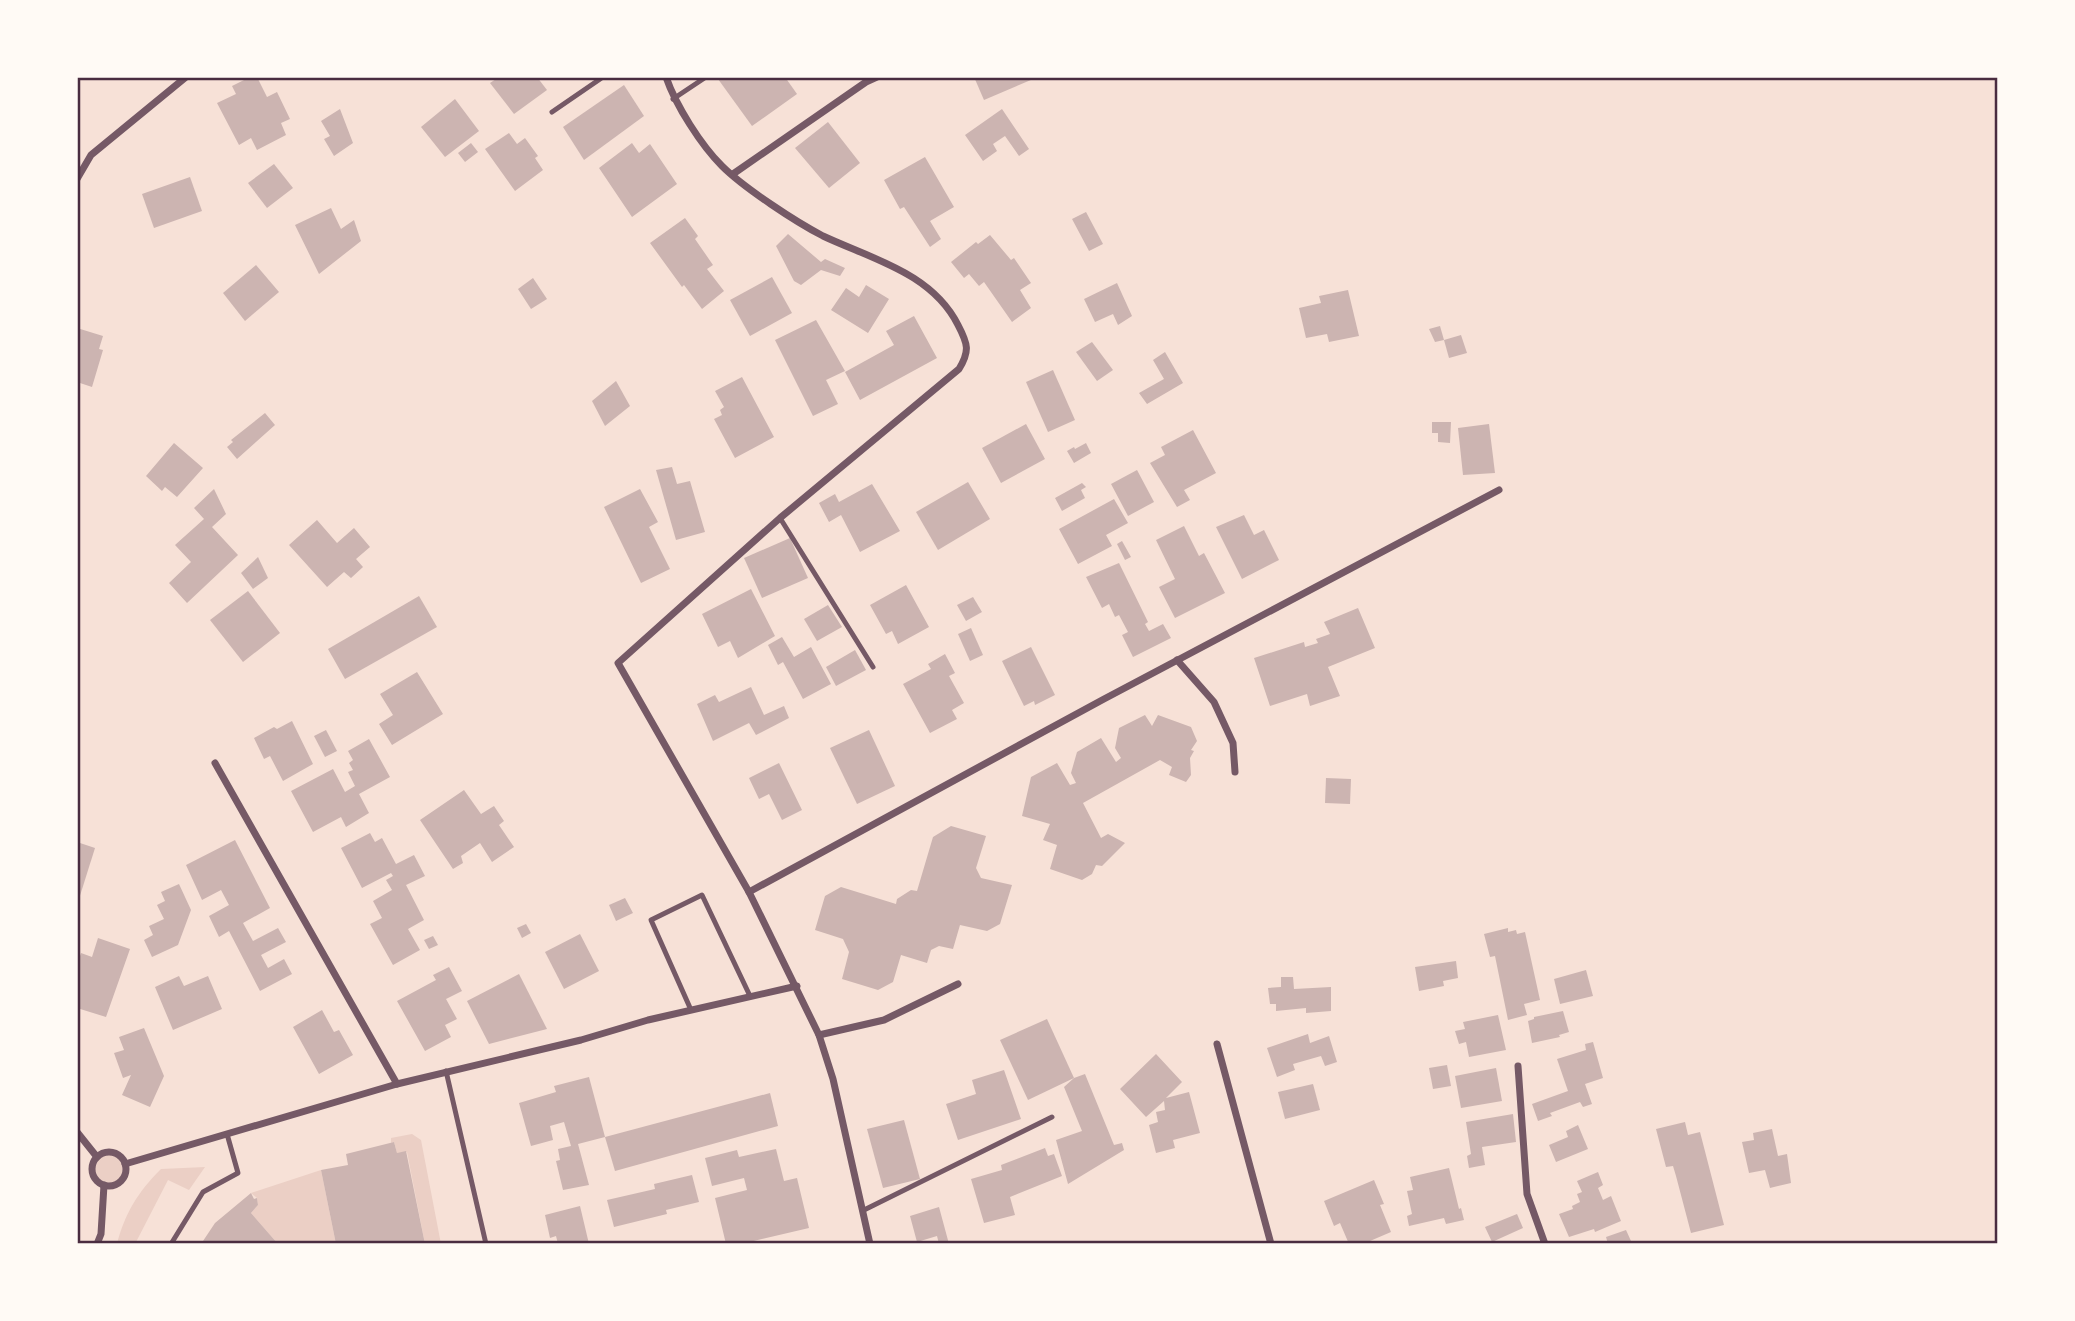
<svg xmlns="http://www.w3.org/2000/svg" width="2075" height="1321" font-family="'Public Sans',sans-serif">
<rect width="100%" height="100%" fill="#f7e1d7"/>
<g fill="#ebcfc5">
<polygon points="412,1134 421,1140 441,1244 425,1244 407,1152 397,1153 394,1142 391,1143 391,1138"/>
<circle cx="109" cy="1169" r="17"/>
<path d="M 205,1167 L 189,1190 L 168,1180 L 135,1244 L 117,1244 C 125,1213 138,1192 161,1169 Z"/>
<polygon points="321,1170 336,1244 278,1244 251,1213 258,1205 257,1198 251,1193"/>
</g>
<g fill="#ccb4b1">
<polygon points="250,77 257,77 267,97 277,92 290,119 281,123 286,135 257,150 251,138 239,145 217,103 236,94 232,86"/>
<polygon points="499,77 537,77 547,90 514,114 490,83"/>
<polygon points="721,77 785,77 797,94 752,126 718,79"/>
<polygon points="974,77 1038,77 984,100"/>
<polygon points="624,85 644,116 584,160 563,127"/>
<polygon points="455,99 479,131 445,157 421,127"/>
<polygon points="340,109 353,143 334,156 324,139 330,136 321,121"/>
<polygon points="1002,109 1029,149 1019,156 1005,136 993,144 997,151 983,161 965,135"/>
<polygon points="828,122 860,163 829,188 795,148"/>
<polygon points="509,133 517,144 525,138 538,156 535,158 543,170 515,191 485,149"/>
<polygon points="471,143 478,152 465,162 458,153"/>
<polygon points="632,143 639,153 650,144 677,184 632,217 599,168"/>
<polygon points="925,157 954,207 930,221 941,239 930,247 904,207 900,209 884,180"/>
<polygon points="274,164 293,188 267,208 248,183"/>
<polygon points="190,177 202,211 154,228 142,194"/>
<polygon points="331,208 341,229 354,220 361,241 319,274 295,225"/>
<polygon points="1086,212 1103,244 1089,251 1072,219"/>
<polygon points="685,218 698,236 695,239 713,265 707,269 724,291 702,309 684,285 682,287 650,243"/>
<polygon points="788,234 821,262 825,259 845,268 840,276 821,270 801,285 794,281 776,246"/>
<polygon points="990,235 1011,260 1014,258 1031,283 1020,290 1031,308 1012,322 984,282 979,286 969,274 964,278 951,262 976,242 978,244"/>
<polygon points="256,265 279,292 245,321 223,293"/>
<polygon points="772,277 792,313 750,336 730,300"/>
<polygon points="533,278 547,299 531,309 518,289"/>
<polygon points="1117,283 1132,316 1118,325 1113,314 1095,322 1084,299"/>
<polygon points="866,285 889,299 868,333 831,310 846,288 859,297"/>
<polygon points="1348,290 1359,336 1329,342 1327,334 1306,338 1299,308 1321,303 1319,296"/>
<polygon points="914,316 937,358 860,400 845,372 894,345 886,331"/>
<polygon points="816,320 845,371 826,380 838,404 813,416 775,340"/>
<polygon points="1440,326 1444,340 1435,342 1429,329"/>
<polygon points="77,328 103,336 99,349 103,350 92,387 77,382"/>
<polygon points="1461,335 1467,353 1449,358 1444,340"/>
<polygon points="1092,342 1113,370 1097,381 1076,352"/>
<polygon points="1165,352 1183,383 1147,404 1139,393 1164,379 1153,360"/>
<polygon points="1053,370 1075,420 1048,432 1026,382"/>
<polygon points="742,377 774,437 735,458 714,419 722,415 720,410 724,407 715,391"/>
<polygon points="616,381 630,406 605,426 592,401"/>
<polygon points="265,413 275,425 237,459 227,447 233,442 231,440"/>
<polygon points="1432,422 1451,422 1450,443 1438,442 1438,433 1432,433"/>
<polygon points="1026,424 1045,459 1001,483 982,448"/>
<polygon points="1489,424 1495,473 1463,475 1458,428"/>
<polygon points="1193,430 1216,473 1184,490 1190,500 1177,507 1150,463 1165,455 1161,447"/>
<polygon points="174,443 203,468 177,497 165,487 162,491 146,476"/>
<polygon points="1086,443 1091,453 1074,463 1067,451 1074,447 1075,449"/>
<polygon points="672,467 677,484 690,481 705,532 676,540 656,470"/>
<polygon points="1137,470 1154,502 1128,516 1111,484"/>
<polygon points="968,482 990,519 938,550 916,512"/>
<polygon points="1082,483 1086,487 1081,490 1085,498 1062,511 1055,498"/>
<polygon points="872,484 900,531 860,552 841,515 829,522 819,503 835,494 839,502"/>
<polygon points="214,489 226,514 212,527 238,555 187,603 169,583 191,562 175,545 204,519 194,508"/>
<polygon points="640,489 658,522 649,527 670,569 641,583 604,507"/>
<polygon points="1114,499 1128,523 1106,535 1112,546 1078,564 1059,529"/>
<polygon points="1244,515 1254,535 1264,530 1279,560 1242,579 1216,527"/>
<polygon points="317,520 337,543 354,528 370,547 356,559 363,567 351,578 344,572 327,587 289,545"/>
<polygon points="1184,526 1199,556 1204,553 1225,593 1175,618 1159,587 1175,579 1156,540"/>
<polygon points="790,538 808,578 762,598 744,558"/>
<polygon points="1122,541 1131,557 1125,560 1117,544"/>
<polygon points="258,557 268,578 253,589 241,573"/>
<polygon points="1119,563 1148,622 1145,624 1149,631 1163,624 1171,638 1133,657 1122,635 1128,632 1119,615 1115,617 1109,604 1102,608 1086,577"/>
<polygon points="906,585 929,627 898,644 892,631 886,634 870,605"/>
<polygon points="751,589 775,636 738,658 730,641 718,647 702,614"/>
<polygon points="248,591 280,633 243,662 210,620"/>
<polygon points="419,596 437,627 345,679 328,649"/>
<polygon points="973,597 982,612 966,621 957,605"/>
<polygon points="828,605 842,627 817,641 804,619"/>
<polygon points="1358,608 1375,648 1328,667 1340,696 1310,706 1307,694 1270,706 1254,658 1304,642 1305,647 1318,643 1316,639 1330,634 1324,622"/>
<polygon points="971,628 983,655 970,661 958,634"/>
<polygon points="782,637 794,657 811,647 831,684 803,699 783,662 778,665 768,645"/>
<polygon points="1031,647 1055,695 1035,705 1034,701 1024,706 1002,661"/>
<polygon points="855,650 866,670 836,686 826,667"/>
<polygon points="945,654 955,673 949,676 964,703 952,710 957,719 930,733 903,684 931,669 928,664"/>
<polygon points="417,672 443,714 392,745 379,724 393,715 380,694"/>
<polygon points="751,687 764,715 784,706 789,718 756,735 749,723 713,741 697,704 715,695 719,702"/>
<polygon points="1145,715 1152,726 1158,715 1191,727 1197,741 1191,750 1194,751 1190,758 1191,775 1186,782 1169,775 1172,767 1160,760 1083,803 1101,838 1108,834 1125,843 1102,866 1096,865 1092,874 1082,880 1050,869 1057,845 1043,840 1050,824 1022,816 1031,777 1057,763 1070,785 1076,783 1071,773 1077,752 1101,738 1116,762 1121,758 1115,748 1119,728"/>
<polygon points="292,721 313,764 283,781 270,756 264,759 254,738 274,727 277,729"/>
<polygon points="326,730 337,751 325,757 314,736"/>
<polygon points="869,730 895,786 857,804 830,748"/>
<polygon points="369,739 390,777 359,794 369,813 346,827 341,817 313,832 291,791 333,769 345,792 355,786 348,772 353,770 349,763 353,760 348,751"/>
<polygon points="779,763 802,810 782,820 769,794 759,799 749,778"/>
<polygon points="1326,778 1351,779 1350,804 1325,803"/>
<polygon points="464,790 481,814 494,806 504,821 499,825 514,847 492,862 480,843 461,856 463,863 453,869 420,820"/>
<polygon points="951,826 986,836 976,868 981,878 1012,885 1000,924 987,931 960,925 953,949 939,946 931,950 927,963 901,955 893,982 878,990 842,979 849,952 843,939 815,930 825,896 841,887 896,904 897,899 911,890 917,891 933,837"/>
<polygon points="370,833 375,842 382,838 396,864 414,855 425,876 406,885 424,920 408,929 420,950 393,965 370,924 382,918 373,901 392,890 386,880 393,876 391,873 362,888 341,848"/>
<polygon points="235,840 270,908 243,923 253,941 278,928 286,942 261,955 268,968 284,959 292,974 260,991 229,931 219,937 209,916 229,905 221,890 202,900 186,865"/>
<polygon points="77,842 95,848 78,902 77,902"/>
<polygon points="179,884 191,910 178,945 152,957 144,940 153,935 149,926 164,919 157,905 165,901 161,892"/>
<polygon points="625,898 633,913 616,921 609,905"/>
<polygon points="526,924 531,933 522,938 517,928"/>
<polygon points="1508,928 1508,932 1516,930 1517,934 1525,932 1540,1000 1524,1004 1527,1015 1508,1020 1495,956 1490,957 1484,934"/>
<polygon points="580,934 599,971 564,989 545,952"/>
<polygon points="433,936 438,945 429,949 424,940"/>
<polygon points="98,938 130,949 106,1017 77,1008 77,965 81,953 92,957"/>
<polygon points="1456,961 1458,978 1443,981 1444,986 1419,991 1415,967"/>
<polygon points="449,967 462,991 446,999 457,1019 445,1025 451,1037 425,1051 397,1001 436,980 433,975"/>
<polygon points="1586,970 1593,996 1560,1004 1554,979"/>
<polygon points="519,974 547,1029 489,1044 467,1001"/>
<polygon points="179,976 184,986 208,976 222,1009 173,1030 155,987"/>
<polygon points="1281,977 1293,977 1294,989 1331,987 1331,1011 1306,1013 1306,1008 1276,1011 1276,1004 1270,1004 1268,988 1281,987"/>
<polygon points="322,1010 334,1032 339,1030 353,1055 319,1074 293,1027"/>
<polygon points="1563,1011 1569,1032 1559,1035 1560,1037 1532,1043 1528,1021 1534,1019 1534,1017"/>
<polygon points="1498,1015 1506,1050 1469,1057 1466,1042 1459,1044 1455,1031 1465,1029 1463,1022"/>
<polygon points="1047,1019 1074,1078 1028,1100 1000,1040"/>
<polygon points="144,1028 164,1076 150,1107 122,1095 131,1075 123,1078 114,1053 124,1050 119,1037"/>
<polygon points="1308,1034 1310,1043 1329,1036 1337,1062 1325,1066 1321,1056 1293,1064 1295,1070 1277,1077 1267,1048"/>
<polygon points="1593,1042 1603,1078 1585,1084 1592,1104 1583,1107 1580,1102 1550,1113 1552,1116 1538,1121 1532,1104 1568,1091 1557,1059 1586,1050 1585,1044"/>
<polygon points="1156,1054 1182,1082 1166,1098 1189,1092 1200,1133 1173,1140 1175,1148 1156,1153 1149,1125 1158,1122 1156,1112 1165,1110 1164,1101 1146,1117 1120,1089"/>
<polygon points="1447,1065 1451,1086 1433,1089 1429,1068"/>
<polygon points="1496,1068 1502,1101 1461,1108 1455,1076"/>
<polygon points="1004,1070 1021,1119 958,1140 946,1104 976,1094 972,1080"/>
<polygon points="1085,1074 1114,1145 1122,1143 1124,1150 1068,1184 1056,1140 1082,1131 1064,1087 1074,1078"/>
<polygon points="589,1077 605,1137 578,1144 589,1185 563,1190 556,1161 560,1160 558,1149 571,1146 564,1122 550,1126 553,1140 531,1146 519,1103 556,1092 554,1086"/>
<polygon points="1313,1084 1320,1110 1285,1119 1278,1092"/>
<polygon points="770,1093 778,1126 615,1171 605,1137"/>
<polygon points="1513,1114 1516,1142 1482,1147 1485,1165 1469,1168 1467,1156 1471,1154 1466,1122"/>
<polygon points="904,1120 920,1179 883,1188 867,1129"/>
<polygon points="1685,1122 1688,1135 1700,1132 1724,1225 1691,1233 1676,1176 1673,1166 1666,1167 1656,1129"/>
<polygon points="1578,1125 1588,1149 1556,1162 1549,1145 1568,1137 1566,1131"/>
<polygon points="1772,1129 1778,1156 1787,1154 1791,1183 1770,1188 1765,1170 1749,1173 1742,1142 1754,1140 1753,1133"/>
<polygon points="394,1142 397,1153 406,1151 425,1244 336,1244 321,1170 348,1165 346,1154"/>
<polygon points="1045,1148 1048,1156 1054,1154 1062,1176 1010,1197 1015,1215 984,1223 971,1179 1002,1170 1001,1165"/>
<polygon points="776,1149 784,1181 797,1178 809,1228 741,1244 726,1244 715,1198 747,1190 744,1178 712,1186 705,1158 737,1150 739,1157"/>
<polygon points="1449,1168 1459,1209 1461,1208 1464,1220 1446,1224 1444,1218 1409,1226 1407,1216 1412,1214 1407,1191 1413,1190 1410,1177"/>
<polygon points="1598,1172 1603,1185 1598,1188 1603,1200 1611,1196 1621,1221 1595,1232 1594,1229 1569,1237 1559,1214 1573,1209 1572,1206 1580,1202 1577,1194 1582,1192 1577,1181"/>
<polygon points="692,1175 699,1202 666,1210 667,1214 614,1227 607,1200 655,1189 654,1184"/>
<polygon points="1374,1180 1384,1204 1380,1205 1391,1232 1363,1244 1349,1244 1340,1223 1334,1226 1324,1201"/>
<polygon points="251,1193 254,1199 257,1198 258,1205 251,1213 278,1244 201,1244 215,1223"/>
<polygon points="580,1206 589,1244 558,1244 556,1236 550,1238 545,1215"/>
<polygon points="939,1207 949,1244 939,1244 937,1236 917,1242 910,1216"/>
<polygon points="1517,1214 1523,1228 1492,1242 1485,1227"/>
<polygon points="1626,1230 1631,1241 1624,1244 1608,1244 1606,1237"/>
</g>
<g fill="none" stroke-linecap="round" stroke-linejoin="round">
<g stroke="#755966" stroke-width="5">
<polyline points="673,99 706,77"/>
<polyline points="552,112 603,77"/>
<polyline points="780,518 873,667"/>
<polyline points="691,1010 651,920 702,895 750,996"/>
<polyline points="446,1071 486,1244"/>
<polyline points="864,1210 1052,1117"/>
<polyline points="171,1244 203,1192 238,1173 227,1134"/>
</g>
<g stroke="#755966" stroke-width="7">
<path d="M 666,77 C 676,106 701,145 722,166 C 744,188 796,222 823,236 C 872,259 932,273 958,325 C 968,344 970,351 959,369 L 780,518 L 618,663 L 749,892 L 819,1035 L 833,1079 L 870,1244"/>
<polyline points="733,174 866,82 877,77"/>
<polyline points="77,179 91,155 186,77"/>
<polyline points="1177,660 1214,702 1233,743 1235,772"/>
<polyline points="215,763 397,1084"/>
<polyline points="749,892 1104,699 1499,490"/>
<polyline points="819,1035 884,1020 958,984"/>
<polyline points="1217,1044 1271,1244"/>
<polyline points="1518,1066 1527,1194 1545,1244"/>
<polyline points="77,1132 97,1157"/>
<circle cx="109" cy="1169" r="17"/>
<polyline points="125,1164 397,1084 581,1040 648,1020 797,986"/>
<polyline points="97,1244 101,1234 104,1185"/>
</g>
</g>
<rect width="2075" height="1321" fill="none" stroke="#fffaf5" stroke-width="158"/>
<rect x="79" y="79" width="1917" height="1163" fill="none" stroke="#4a2c40" stroke-width="2.5"/>
</svg>
